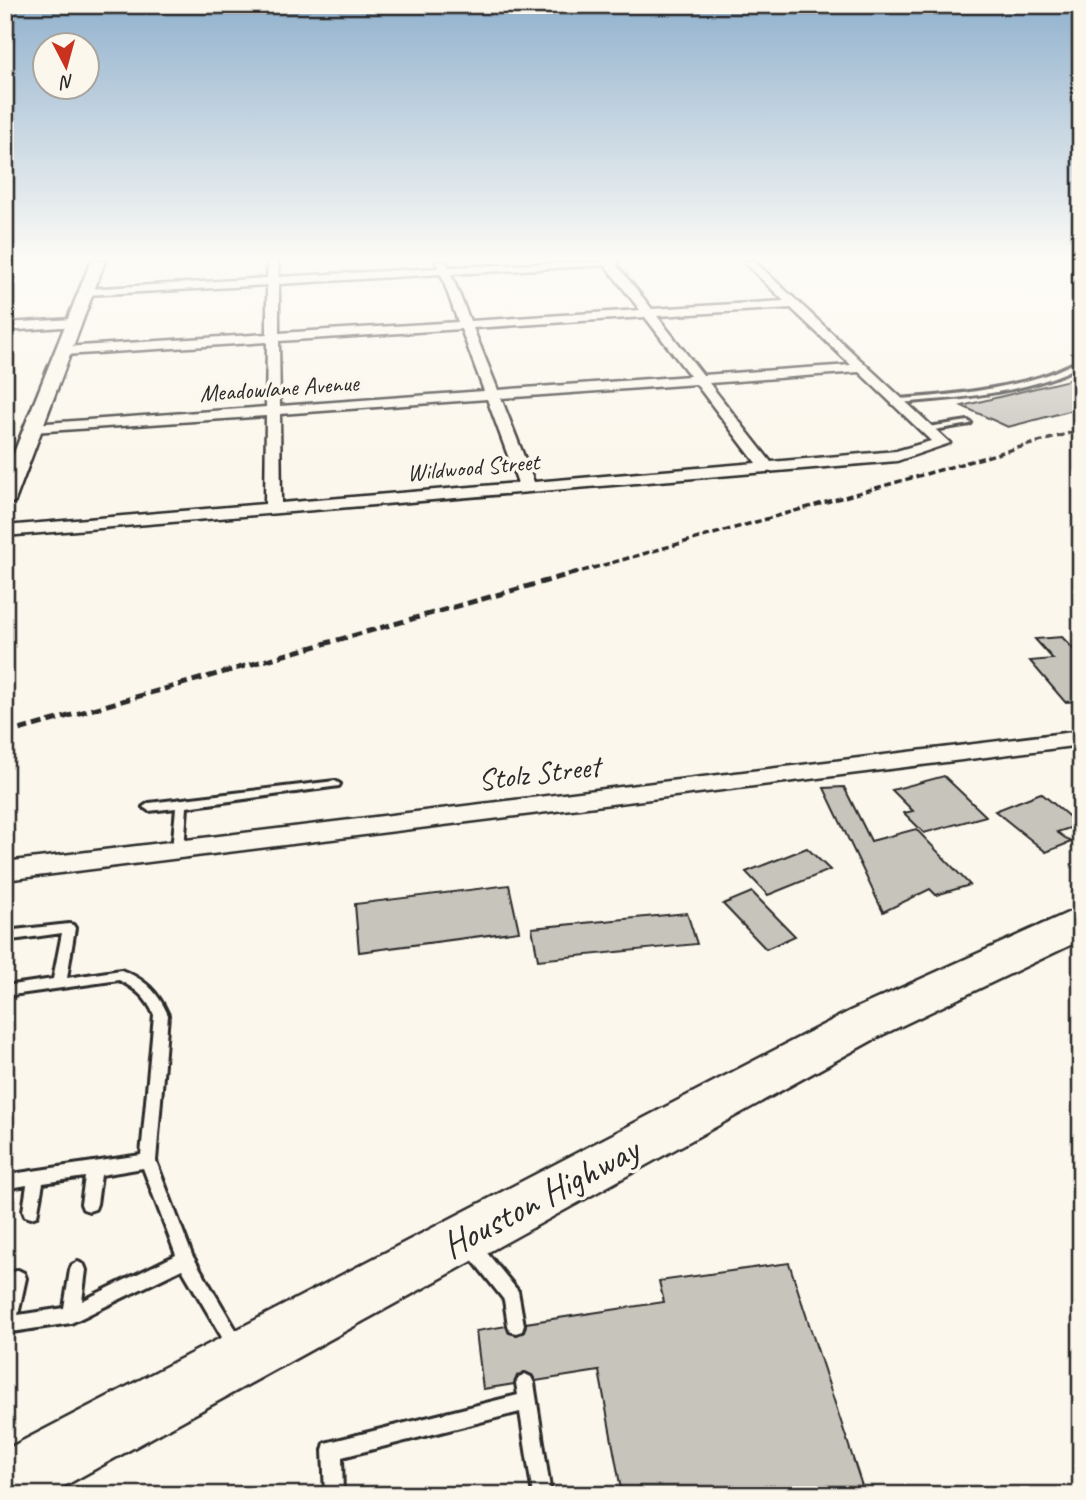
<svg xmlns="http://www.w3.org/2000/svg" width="1086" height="1500" font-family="Caveat,sans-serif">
<rect width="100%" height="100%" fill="#fbf7ec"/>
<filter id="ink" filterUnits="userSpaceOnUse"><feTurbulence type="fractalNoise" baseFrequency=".0143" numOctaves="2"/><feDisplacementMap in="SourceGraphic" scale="14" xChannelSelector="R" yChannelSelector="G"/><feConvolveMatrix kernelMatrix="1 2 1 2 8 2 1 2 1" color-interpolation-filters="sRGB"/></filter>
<g filter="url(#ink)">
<g fill="#c7c4bc" stroke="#2b2b2b" stroke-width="2">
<polygon points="1081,377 1081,408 1008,427 962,406"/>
<polygon points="1062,637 1081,657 1081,701 1065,702 1030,661 1053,659 1035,639"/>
<polygon points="944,776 986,816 924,833 904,813 913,811 892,790"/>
<polygon points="844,787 871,841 916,829 970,885 936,895 930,889 883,912 824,788"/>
<polygon points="1041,793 1079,825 1057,832 1071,842 1046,852 995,811"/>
<polygon points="807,848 830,870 768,895 746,872"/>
<polygon points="509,885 519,931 359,952 355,904"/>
<polygon points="752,892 795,936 766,949 723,904"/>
<polygon points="687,913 697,944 538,960 532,928"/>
<polygon points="789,1263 865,1495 622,1495 599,1371 536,1381 532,1375 524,1372 517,1376 514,1384 483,1389 476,1331 506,1326 509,1333 517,1335 524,1332 526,1323 664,1302 659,1281"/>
</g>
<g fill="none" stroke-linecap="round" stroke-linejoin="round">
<defs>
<g id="service">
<path d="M 1081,360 L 1081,365 C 1026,394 959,398 898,403 L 895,401 L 898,399 C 945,396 994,391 1040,377 C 1054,373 1067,366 1081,360 Z"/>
<polygon points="968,421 971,423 970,424 928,431 925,429 928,427"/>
<polygon points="335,781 340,784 339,786 187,807 184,850 182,853 174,853 172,850 176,808 149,811 143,807 149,803"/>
<path d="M 69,924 L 73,925 L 75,928 L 67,978 L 121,970 C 145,979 158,992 168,1015 L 156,1161 L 192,1255 L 245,1345 L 242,1351 L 236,1353 L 230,1351 L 182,1269 L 71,1323 L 5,1333 L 5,1298 L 12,1273 L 18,1270 L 24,1273 L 26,1278 L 18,1315 L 64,1308 L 70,1270 L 72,1265 L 78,1262 L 84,1265 L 86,1270 L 82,1301 L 176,1255 L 143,1168 L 101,1175 L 97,1204 L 95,1209 L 89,1211 L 83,1209 L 81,1204 L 85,1177 L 43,1183 L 37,1216 L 31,1218 L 25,1216 L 23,1211 L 27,1185 L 5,1189 L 5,1175 L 141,1155 L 154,1015 C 147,998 136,989 119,980 L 5,996 L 5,986 L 53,979 L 62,933 L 5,941 L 5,931 Z"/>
<polygon points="473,1241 479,1243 518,1291 524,1325 522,1331 516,1333 510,1331 508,1325 504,1300 467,1253 465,1248 467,1243"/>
<polygon points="525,1374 531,1377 534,1383 551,1495 533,1495 520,1412 342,1457 343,1495 325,1495 323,1450 325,1443 518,1395 516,1383 519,1377"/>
</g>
<g id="minor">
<path d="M 268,261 L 278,261 L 279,277 L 438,268 L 436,261 L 446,261 L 449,267 L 618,261 L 616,264 L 652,309 L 784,301 L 743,261 L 754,261 L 950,443 L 897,461 L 5,536 L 5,526 L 265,504 L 266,416 L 33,432 L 26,428 L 33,424 L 266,407 L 267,342 L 64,355 L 58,351 L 64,347 L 267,334 L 267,285 L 86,295 L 80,292 L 86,289 L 267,278 ZM 605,265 L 640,310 L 470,321 L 451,274 ZM 441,274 L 458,322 L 279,333 L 279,284 ZM 791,308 L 851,365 L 703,375 L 657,316 ZM 645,317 L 690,376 L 498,390 L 473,328 ZM 461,329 L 484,391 L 280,406 L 279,341 ZM 859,372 L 931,441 L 896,451 L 771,462 L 709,383 ZM 696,384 L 756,463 L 534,482 L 501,398 ZM 487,399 L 518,483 L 281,503 L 280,414 Z"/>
<polygon points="73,319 79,323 77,326 5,331 5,323"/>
<polygon points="1081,731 1081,745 5,880 5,862"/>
</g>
<polygon id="tertiary" points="91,261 105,261 15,501 5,507 5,475"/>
<polygon id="primary" points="1081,907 1081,940 882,1035 48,1495 5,1495 5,1450 850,1011"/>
</defs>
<use href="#service" stroke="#2b2b2b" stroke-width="6"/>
<use href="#minor" stroke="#2b2b2b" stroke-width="5"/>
<use href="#tertiary" stroke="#2b2b2b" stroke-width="5"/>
<use href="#primary" stroke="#2b2b2b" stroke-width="5"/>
<use href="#service" fill="#fbf7ec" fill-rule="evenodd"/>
<use href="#minor" fill="#fbf7ec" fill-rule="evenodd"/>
<use href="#tertiary" fill="#fbf7ec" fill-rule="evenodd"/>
<use href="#primary" fill="#fbf7ec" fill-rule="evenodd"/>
<polyline stroke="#2b2b2b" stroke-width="3.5" stroke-dasharray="7 3.5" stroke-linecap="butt" points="572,574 1081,430"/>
<polyline stroke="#2b2b2b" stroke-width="5" stroke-dasharray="10 5" stroke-linecap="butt" points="5,734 578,572"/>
</g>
</g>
<linearGradient id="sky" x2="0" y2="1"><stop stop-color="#92b2ce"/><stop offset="0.55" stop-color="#fdfbf6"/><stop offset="1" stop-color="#fdfbf6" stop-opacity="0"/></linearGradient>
<rect width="1086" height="471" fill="url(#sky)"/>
<g text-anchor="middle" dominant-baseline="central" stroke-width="7" stroke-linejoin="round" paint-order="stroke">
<g font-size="24" fill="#2b2b2b" stroke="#fbf7ec">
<text transform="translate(279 388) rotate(-4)">Meadowlane Avenue</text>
<text transform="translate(473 467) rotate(-5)">Wildwood Street</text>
</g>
<g font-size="30" fill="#2b2b2b" stroke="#fbf7ec">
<text transform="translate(539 773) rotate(-7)">Stolz Street</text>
</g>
<g font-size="37" fill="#2b2b2b" stroke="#fbf7ec">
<text transform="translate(540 1197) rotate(-28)">Houston Highway</text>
</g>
</g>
<rect width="1086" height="1500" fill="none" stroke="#fbf7ec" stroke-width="28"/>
<rect x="14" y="14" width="1058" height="1472" fill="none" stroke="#2b2b2b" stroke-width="2.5" filter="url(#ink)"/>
<g transform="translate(66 66) rotate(174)"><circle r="33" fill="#fbf7ec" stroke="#a8a59f" stroke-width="2"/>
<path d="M0-5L12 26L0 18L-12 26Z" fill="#c8321e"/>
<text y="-10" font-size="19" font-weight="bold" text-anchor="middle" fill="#2b2b2b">N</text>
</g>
</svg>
